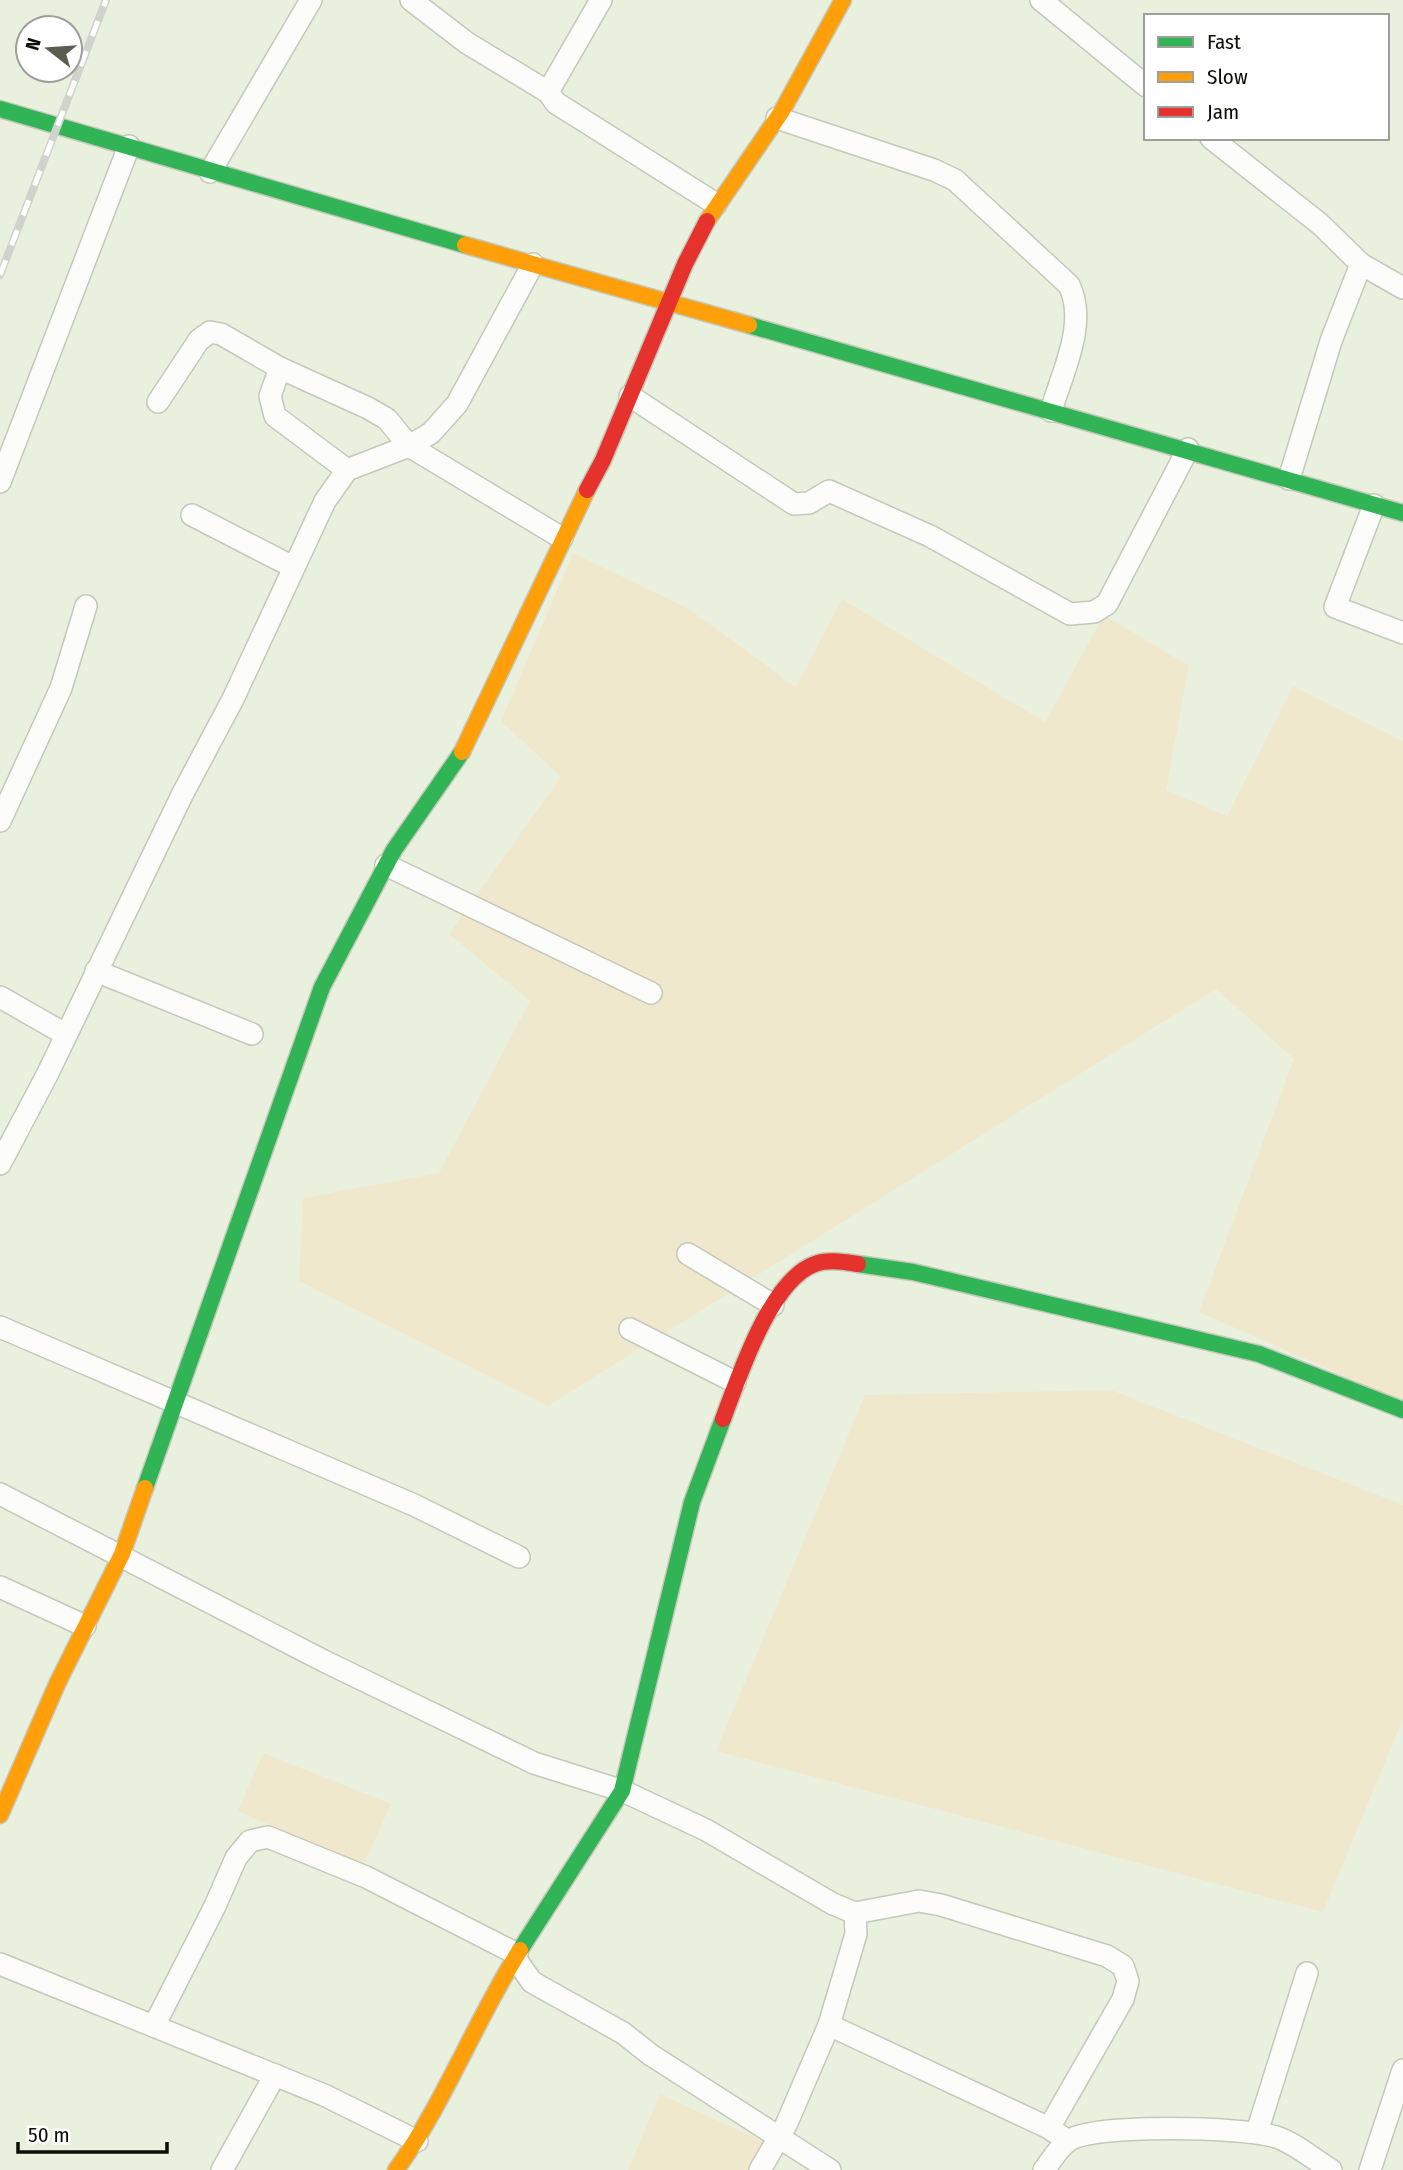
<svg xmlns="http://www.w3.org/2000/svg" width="1403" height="2170" font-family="'Fira Sans Condensed',sans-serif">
<rect width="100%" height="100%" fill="#eaf0de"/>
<g fill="#f0e8cd">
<polygon points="573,553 689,609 796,687 842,599 1045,722 1104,615 1189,666 1166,790 1227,816 1293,686 1403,741 1403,1402 1199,1312 1294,1059 1216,989 548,1406 299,1281 303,1198 439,1173 530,1001 449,934 561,777 501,721"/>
<polygon points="1111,1390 1403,1505 1403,1719 1323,1912 716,1751 865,1395"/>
<polygon points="263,1753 391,1804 363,1866 238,1811"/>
<polygon points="660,2094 764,2142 748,2170 628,2170"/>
</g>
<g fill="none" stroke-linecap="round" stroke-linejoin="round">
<defs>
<g id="street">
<polyline points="411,0 467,43 548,92 556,103 716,204"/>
<polyline points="1041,0 1146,86"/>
<polyline points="548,92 601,0"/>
<path d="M 777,118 L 934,170 L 955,180 L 1069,285 C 1088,323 1062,373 1051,411"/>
<polyline points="1211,138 1320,224 1361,264 1403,288"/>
<polyline points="210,172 311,0"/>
<polyline points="280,368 270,396 275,416 347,470"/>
<polyline points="630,396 794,504 809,503 829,491 930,536 1070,614 1094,612 1107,604 1188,449"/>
<polyline points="158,402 199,340 210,332 221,334 280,368 368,408 387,419 409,446 562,538"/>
<polyline points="1289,479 1331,341 1361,264"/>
<polyline points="0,482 129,146"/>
<polyline points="1374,505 1335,607 1403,633"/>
<polyline points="192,515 293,567"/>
<polyline points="0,821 61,688 86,606"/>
<polyline points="386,865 651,993"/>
<polyline points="96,971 252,1034"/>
<polyline points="0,997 65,1034"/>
<polyline points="0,1164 47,1075 182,795 233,699 325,501 347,470 409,446 431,433 457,404 533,264"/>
<polyline points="688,1254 773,1305"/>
<polyline points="0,1327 414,1505 519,1557"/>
<polyline points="630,1329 735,1382"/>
<polyline points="0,1494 324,1661 534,1763 623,1791 706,1830 833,1904 855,1913 919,1901 941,1905 1107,1956 1123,1966 1128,1981 1123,1999 1049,2128"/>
<polyline points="0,1587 85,1626"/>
<polyline points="515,1958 532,1982 623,2033 651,2055 830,2170"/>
<polyline points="0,1964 324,2095 417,2141"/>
<polyline points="829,2025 856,1934 855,1913"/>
<polyline points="154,2026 215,1906 236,1858 250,1841 268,1837 366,1877 517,1954"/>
<polyline points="1257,2132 1307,1973"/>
<polyline points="222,2170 275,2075"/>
<polyline points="760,2170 786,2125 829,2025 1049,2128 1068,2141"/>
<path d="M 1044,2170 C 1051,2161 1059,2147 1068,2141 C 1093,2123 1244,2127 1276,2137 C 1295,2143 1313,2159 1331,2170"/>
<polyline points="1370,2170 1403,2070"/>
</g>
<g id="fast">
<polyline points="0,109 465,245"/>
<polyline points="749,325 1403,513"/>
<polyline points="858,1264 913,1272 1259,1354 1403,1410"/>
<polyline points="145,1488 322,987 394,850 462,752"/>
<polyline points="520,1950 622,1791 692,1502 723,1419"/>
</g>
<g id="slow">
<polyline points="707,221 782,111 843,0"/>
<polyline points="465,245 749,325"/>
<polyline points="462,752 587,490"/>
<polyline points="0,1815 58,1682 122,1554 145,1488"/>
<path d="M 396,2170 C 445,2102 475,2021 520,1950"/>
</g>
<g id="jam">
<polyline points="587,490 603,460 685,264 707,221"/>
<path d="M 723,1419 C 739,1377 770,1280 815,1264 C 828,1259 844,1262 858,1264"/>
</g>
</defs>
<use href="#street" stroke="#c4c8ba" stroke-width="24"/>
<use href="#fast" stroke="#c4c8ba" stroke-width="19"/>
<use href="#slow" stroke="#c4c8ba" stroke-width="19"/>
<use href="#jam" stroke="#c4c8ba" stroke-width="19"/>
<use href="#street" stroke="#fcfdfa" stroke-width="21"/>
<use href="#fast" stroke="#30b455" stroke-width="16"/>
<use href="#slow" stroke="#ff9f0a" stroke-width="16"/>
<use href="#jam" stroke="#e5322d" stroke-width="16"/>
<defs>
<polyline id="rail" points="0,275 106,0"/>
</defs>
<use href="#rail" stroke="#d0d2cd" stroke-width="8"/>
<use href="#rail" stroke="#fff" stroke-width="5" stroke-dasharray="16" stroke-linecap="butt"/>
</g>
<rect x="1144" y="14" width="245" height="126" fill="#ffffff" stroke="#9d9f9b" stroke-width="2"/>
<rect x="1158" y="37" width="35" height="10" fill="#30b455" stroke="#9d9f9b" stroke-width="2"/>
<text x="1207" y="49" font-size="21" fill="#0b0f04">Fast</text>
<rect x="1158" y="72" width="35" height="10" fill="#ff9f0a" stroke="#9d9f9b" stroke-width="2"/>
<text x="1207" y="84" font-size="21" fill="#0b0f04">Slow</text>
<rect x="1158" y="107" width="35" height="10" fill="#e5322d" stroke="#9d9f9b" stroke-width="2"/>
<text x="1207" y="119" font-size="21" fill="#0b0f04">Jam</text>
<g transform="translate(49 49) rotate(287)"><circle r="33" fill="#ffffff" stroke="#9d9f9b" stroke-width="2"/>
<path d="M0-5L12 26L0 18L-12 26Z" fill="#595e50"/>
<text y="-10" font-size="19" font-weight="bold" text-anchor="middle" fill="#0b0f04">N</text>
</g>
<path d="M18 2142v10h149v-10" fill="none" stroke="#0b0f04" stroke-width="3.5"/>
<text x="28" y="2142" font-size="21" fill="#0b0f04" stroke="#ffffff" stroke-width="5" paint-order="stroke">50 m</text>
</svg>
